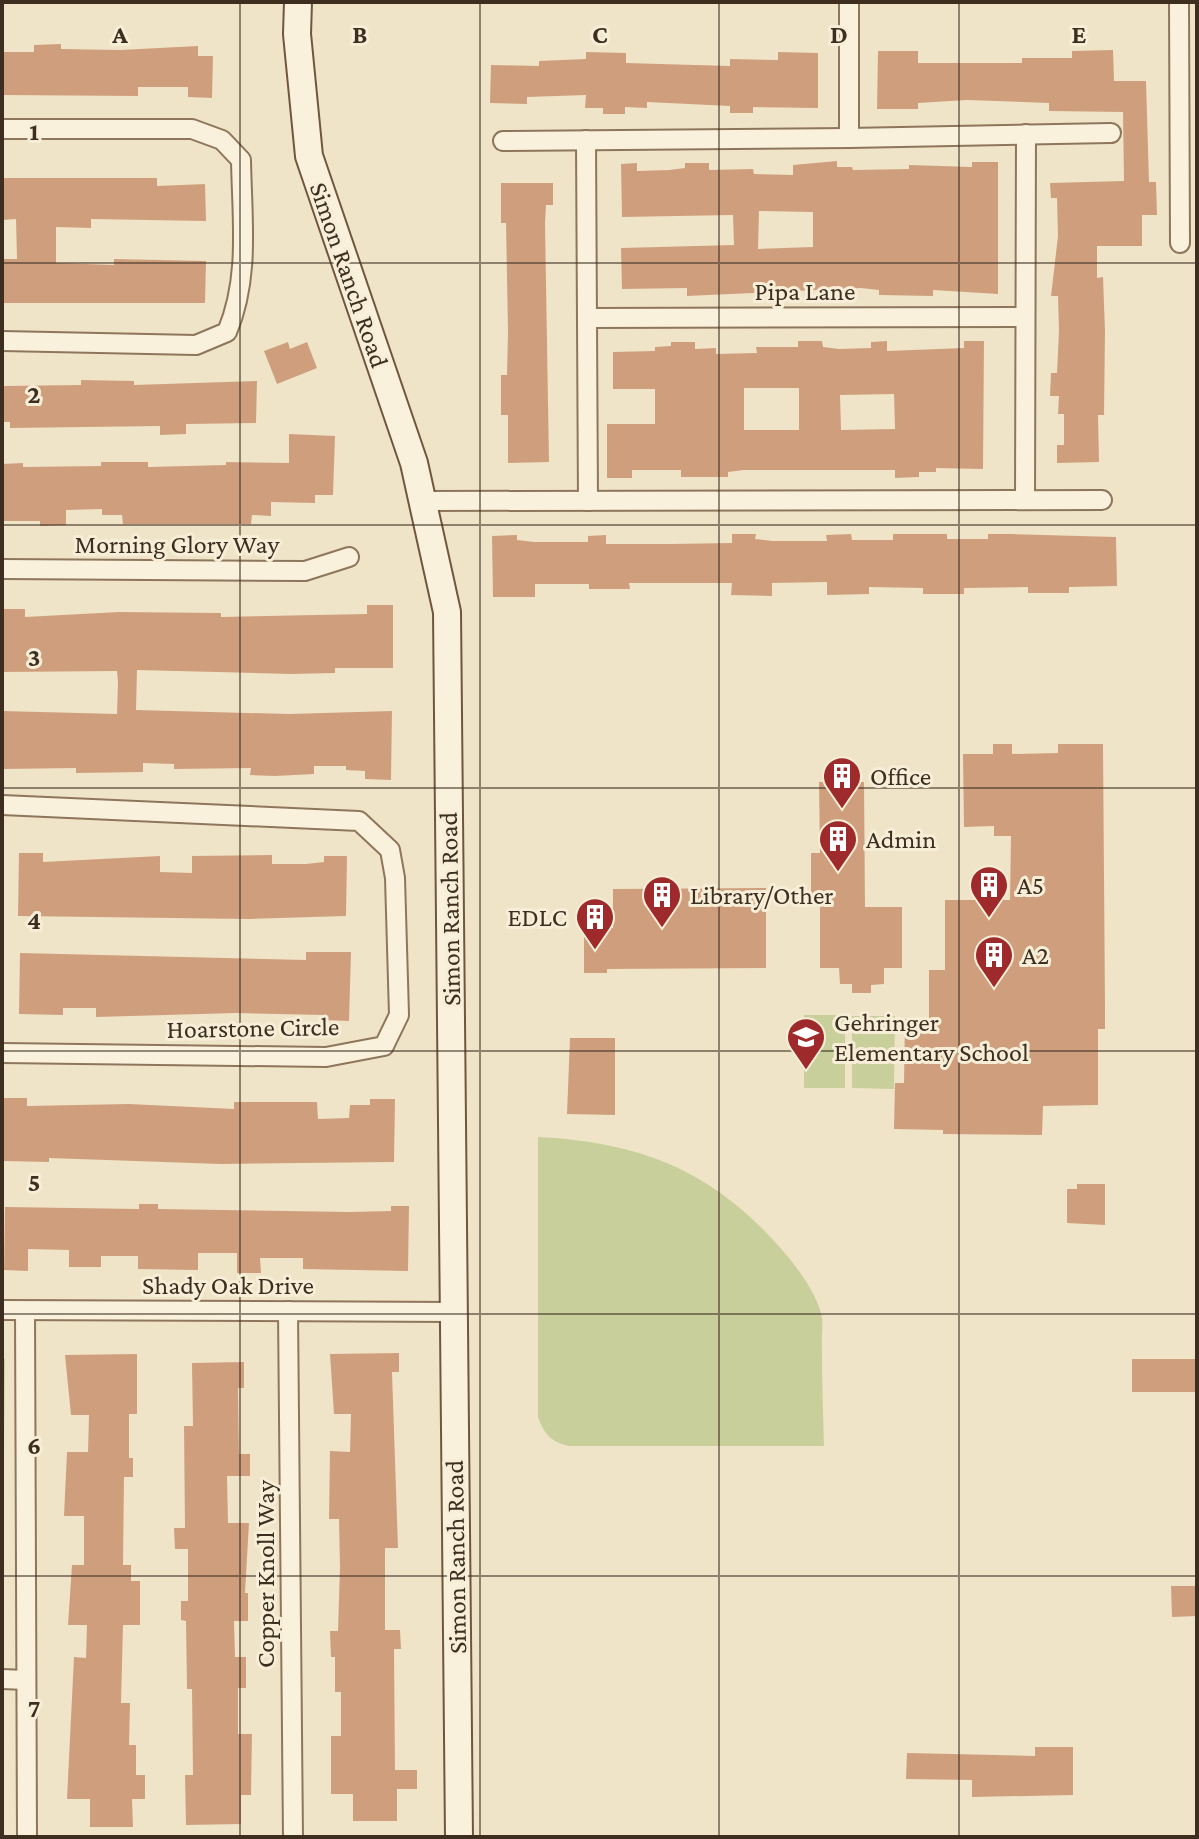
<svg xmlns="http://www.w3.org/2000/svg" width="1199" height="1839" font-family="'Crimson Pro',serif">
<rect width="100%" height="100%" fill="#f0e4c8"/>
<g fill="#c9cf9b">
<rect x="804" y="1015" width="41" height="73"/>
<polygon points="852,1016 895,1016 894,1089 852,1088"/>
<path d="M 538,1137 C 636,1142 708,1168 775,1242 C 792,1260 814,1288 821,1313 C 824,1323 821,1338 822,1349 C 822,1381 823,1414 824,1446 L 569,1446 C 551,1442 544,1434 538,1417 Z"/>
<polygon points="2,1357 5,1359 2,1630"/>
</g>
<g fill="#cf9f7d" fill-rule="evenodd">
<polygon points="61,44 61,49 120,50 198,46 198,56 213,56 212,98 188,97 188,87 138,87 138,96 2,95 2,52 34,52 34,45"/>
<polygon points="1113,50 1114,81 1146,81 1149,182 1156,182 1157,215 1142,215 1142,246 1097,246 1097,278 1103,277 1105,331 1104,415 1098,415 1099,462 1057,463 1057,445 1064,445 1064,414 1058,414 1059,396 1050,396 1051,373 1057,373 1059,331 1058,296 1051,296 1058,236 1057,198 1051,198 1050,183 1124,181 1123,112 1049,111 1049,103 967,100 918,103 918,109 877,109 878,51 918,51 918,63 1022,63 1022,58 1072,58 1072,51"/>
<polygon points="586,52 626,53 626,63 730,66 730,59 778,60 778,52 818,53 818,108 753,107 753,113 730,113 730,106 647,102 647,108 625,107 625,114 603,114 603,108 585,108 586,95 527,97 527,104 490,103 491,65 539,66 539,61 586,59"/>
<path d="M 837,161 L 837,167 L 852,167 L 853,170 L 909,169 L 909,165 L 972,167 L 972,162 L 998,162 L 998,294 L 933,290 L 933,296 L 879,295 L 879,290 L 861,288 L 687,296 L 687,288 L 622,289 L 621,248 L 734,245 L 733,215 L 622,217 L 621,164 L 637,163 L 637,171 L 669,170 L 685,168 L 685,163 L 709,163 L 709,170 L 753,169 L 754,174 L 793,175 L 793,165 ZM 759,211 L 813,212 L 813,247 L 758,249 Z"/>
<polygon points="2,178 157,178 157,186 205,184 206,221 91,219 91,228 56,227 56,263 114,265 114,259 206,261 205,303 2,303 2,259 17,259 16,219 2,220"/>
<polygon points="501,183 553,183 553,205 546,205 545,223 549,462 508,463 508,415 501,415 501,375 507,375 508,331 506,223 501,223"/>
<path d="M 798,341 L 822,341 L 823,347 L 839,349 L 871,348 L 871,342 L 887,341 L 887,351 L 964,348 L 964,341 L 984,341 L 983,469 L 936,468 L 936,472 L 919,472 L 919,477 L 895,478 L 895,470 L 744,470 L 728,472 L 728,477 L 681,477 L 681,470 L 632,470 L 632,478 L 607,478 L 607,424 L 655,424 L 655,389 L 613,389 L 613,352 L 655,351 L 655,347 L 671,346 L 671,342 L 695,342 L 695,349 L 716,348 L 716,354 L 757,353 L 756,347 L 798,347 ZM 744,388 L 799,388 L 799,430 L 744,430 ZM 894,394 L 895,429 L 841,430 L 840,395 Z"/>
<polygon points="288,342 290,349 307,342 317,368 277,384 264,351"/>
<polygon points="81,380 134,381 134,385 257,381 256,423 186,424 186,434 160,435 160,426 10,428 10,422 2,422 2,386 81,385"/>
<polygon points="289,434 335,436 333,495 315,495 315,503 271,502 271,516 252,515 251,524 123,524 122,515 102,515 102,509 66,510 66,525 40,526 40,521 2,521 2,464 23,463 23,467 101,466 101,462 148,462 148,467 226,465 226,462 289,463"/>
<polygon points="732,534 756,534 755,539 773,541 827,541 826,535 851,534 852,540 893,540 893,534 947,534 947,539 988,539 988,534 1011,534 1116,537 1117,586 1069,587 1069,593 1028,593 1028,587 964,588 964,594 923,594 923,588 869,587 869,594 827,595 827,582 772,583 772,596 731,595 732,583 629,583 630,589 589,589 589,584 535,584 535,597 493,597 492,536 517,535 517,540 534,542 588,542 588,536 606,535 606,544 671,544 732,543"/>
<polygon points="367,605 393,605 393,668 335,668 335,673 290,674 137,670 136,710 289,714 392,711 391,780 365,779 365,771 346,770 346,766 314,766 314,774 275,776 250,775 251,768 174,769 174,764 143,763 143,772 76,773 76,768 2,769 2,711 117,714 118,682 117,671 2,672 3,609 25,609 25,617 119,612 221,613 221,617 367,614"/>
<polygon points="993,744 1012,744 1012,754 1058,753 1058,744 1103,744 1105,1005 1105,1029 1098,1029 1098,1105 1043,1106 1042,1135 943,1134 943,1130 894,1129 895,1083 904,1083 905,1019 929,1019 929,970 945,970 945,900 1010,900 1011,836 994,836 994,826 964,827 963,754 993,754"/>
<polygon points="819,782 864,782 865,907 902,907 902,968 884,968 884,984 871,985 871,993 852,993 852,984 840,984 839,968 820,968 820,894 811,894 811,853 820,853"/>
<polygon points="19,853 43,853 43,862 160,856 160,872 192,873 192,856 272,855 272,864 306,864 324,862 324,856 347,856 346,916 249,919 18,916"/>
<polygon points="766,888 766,968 607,969 607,973 584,973 584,928 613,928 613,889"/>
<polygon points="306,952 351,952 349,1021 324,1020 324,1015 236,1013 96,1017 96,1008 63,1008 63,1015 19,1014 20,953 306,960"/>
<polygon points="570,1038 615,1038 615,1115 567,1114"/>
<polygon points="4,1098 27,1098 27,1106 129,1104 234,1109 234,1102 317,1102 318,1119 349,1118 350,1105 370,1105 370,1099 395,1099 394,1162 221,1164 49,1158 49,1162 3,1161"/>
<polygon points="1077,1184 1105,1184 1105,1225 1067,1223 1067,1189 1077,1189"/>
<polygon points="139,1204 158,1204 158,1209 350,1212 391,1211 391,1206 409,1206 408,1271 303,1269 303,1258 260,1258 261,1273 237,1273 237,1253 198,1253 198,1270 138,1269 138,1256 101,1256 101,1267 69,1267 69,1250 28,1249 28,1271 4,1270 5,1207 139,1209"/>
<polygon points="399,1353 399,1372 392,1372 398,1548 385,1548 385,1630 400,1630 401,1649 394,1649 395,1770 417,1770 417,1789 397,1789 397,1821 353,1821 353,1794 331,1794 331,1736 341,1736 341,1692 335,1692 335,1657 331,1657 330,1631 338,1631 340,1567 339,1519 329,1519 330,1451 350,1452 351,1414 334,1414 330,1354"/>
<polygon points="137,1354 137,1414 129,1414 129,1458 133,1458 133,1477 124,1477 123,1565 131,1565 131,1581 140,1581 140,1625 123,1625 121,1703 130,1703 129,1745 136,1745 136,1775 145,1775 145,1799 132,1799 133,1827 90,1827 90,1799 67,1799 74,1657 86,1658 87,1625 68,1625 72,1565 84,1565 84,1516 64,1516 67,1452 88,1452 89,1415 71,1415 65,1355"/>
<rect x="1132" y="1359" width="65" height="33"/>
<polygon points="244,1362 244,1388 238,1388 239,1454 250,1454 250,1476 227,1476 228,1523 249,1523 245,1593 248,1593 248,1621 234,1621 235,1657 246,1657 246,1688 238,1688 238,1734 252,1734 251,1795 241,1795 241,1824 186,1825 185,1775 193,1775 192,1689 187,1689 186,1621 181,1620 181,1601 188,1601 188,1549 175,1549 174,1528 185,1528 184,1426 193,1426 192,1363"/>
<polygon points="1171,1586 1197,1586 1197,1616 1172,1617"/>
<polygon points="1035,1747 1073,1747 1073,1795 972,1797 972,1780 906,1779 907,1753 1035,1756"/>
</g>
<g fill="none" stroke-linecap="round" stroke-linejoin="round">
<defs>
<g id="street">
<polyline points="849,2 849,138 1111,133"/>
<polyline points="1179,2 1180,243"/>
<path d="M 2,129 L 192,129 L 222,140 L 241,160 C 242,219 250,278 227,332 L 196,345 L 2,341"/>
<polyline points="586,140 588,501"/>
<polyline points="503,141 849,138"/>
<polyline points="587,318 1024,317"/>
<polyline points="1025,500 1026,134"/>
<polyline points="424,501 1102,500"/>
<polyline points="2,569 305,571 349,557"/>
<polyline points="2,805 359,821 390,850 395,878 399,1015 384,1046 326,1057 2,1053"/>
<polyline points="2,1310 454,1312"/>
<polyline points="25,1311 27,1837"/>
<polyline points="288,1311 293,1837"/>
<polyline points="2,1679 26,1680"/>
</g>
<polyline id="secondary" points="298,2 297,34 309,156 414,463 447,612 459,1837"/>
</defs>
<use href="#street" stroke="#8d765c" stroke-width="22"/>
<use href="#secondary" stroke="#6f573f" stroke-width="30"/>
<use href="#street" stroke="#faf1dc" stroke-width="18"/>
<use href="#secondary" stroke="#faf1dc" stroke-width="26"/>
</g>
<path fill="none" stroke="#3d2e20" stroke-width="2" stroke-opacity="0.55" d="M 240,2 L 240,1837M 480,2 L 480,1837M 719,2 L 719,1837M 959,2 L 959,1837M 2,263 L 1197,263M 2,525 L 1197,525M 2,788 L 1197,788M 2,1051 L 1197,1051M 2,1314 L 1197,1314M 2,1576 L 1197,1576"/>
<defs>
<symbol id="building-pin" viewBox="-11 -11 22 30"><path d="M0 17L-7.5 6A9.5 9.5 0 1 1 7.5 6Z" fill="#9e2a2b" stroke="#f7eed8"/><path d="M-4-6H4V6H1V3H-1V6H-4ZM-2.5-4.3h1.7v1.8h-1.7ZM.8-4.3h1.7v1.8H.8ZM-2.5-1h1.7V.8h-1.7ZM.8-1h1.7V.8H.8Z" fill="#fff"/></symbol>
<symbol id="school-pin" viewBox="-11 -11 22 30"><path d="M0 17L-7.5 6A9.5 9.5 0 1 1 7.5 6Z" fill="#9e2a2b" stroke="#f7eed8"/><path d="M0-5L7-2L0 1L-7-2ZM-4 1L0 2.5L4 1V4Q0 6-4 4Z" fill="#fff"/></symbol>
</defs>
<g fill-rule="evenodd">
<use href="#building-pin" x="820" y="754" width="44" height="60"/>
<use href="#building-pin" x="816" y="817" width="44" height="60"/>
<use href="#building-pin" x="967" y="863" width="44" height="60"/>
<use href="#building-pin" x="640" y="873" width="44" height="60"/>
<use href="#building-pin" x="573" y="895" width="44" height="60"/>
<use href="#building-pin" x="972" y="933" width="44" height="60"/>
<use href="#school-pin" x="784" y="1015" width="44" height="60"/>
</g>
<g text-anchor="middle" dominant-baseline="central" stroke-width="6" stroke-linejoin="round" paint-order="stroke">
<g font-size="26" fill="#3d2e20" stroke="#f7eed8">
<text transform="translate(349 275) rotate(71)">Simon Ranch Road</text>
<text x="805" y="291">Pipa Lane</text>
<text x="177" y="544">Morning Glory Way</text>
<text transform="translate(450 909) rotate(-91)">Simon Ranch Road</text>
<text transform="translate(253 1028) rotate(-1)">Hoarstone Circle</text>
<text x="228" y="1285">Shady Oak Drive</text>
<text transform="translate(456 1557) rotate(-91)">Simon Ranch Road</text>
<text transform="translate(265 1574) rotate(-90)">Copper Knoll Way</text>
</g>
<g font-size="26" fill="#3d2e20" stroke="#f7eed8" text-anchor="start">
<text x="870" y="776">Office</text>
<text x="866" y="839">Admin</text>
<text x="1017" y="885">A5</text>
<text x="690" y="895">Library/Other</text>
<text x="567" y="917" text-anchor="end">EDLC</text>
<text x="1022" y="955">A2</text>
<text x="834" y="1022">Gehringer<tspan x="834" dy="30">Elementary School</tspan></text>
</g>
</g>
<g font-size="26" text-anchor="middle" font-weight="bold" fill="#3d2e20" stroke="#f7eed8" stroke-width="6" stroke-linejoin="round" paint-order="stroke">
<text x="120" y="43">A</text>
<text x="360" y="43">B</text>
<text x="600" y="43">C</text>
<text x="839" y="43">D</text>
<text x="1079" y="43">E</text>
<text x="34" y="140">1</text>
<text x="34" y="403">2</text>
<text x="34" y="666">3</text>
<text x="34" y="929">4</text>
<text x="34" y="1191">5</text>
<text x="34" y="1454">6</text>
<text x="34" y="1717">7</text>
</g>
<rect width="1199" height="1839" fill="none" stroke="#3d2e20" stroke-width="8"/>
</svg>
